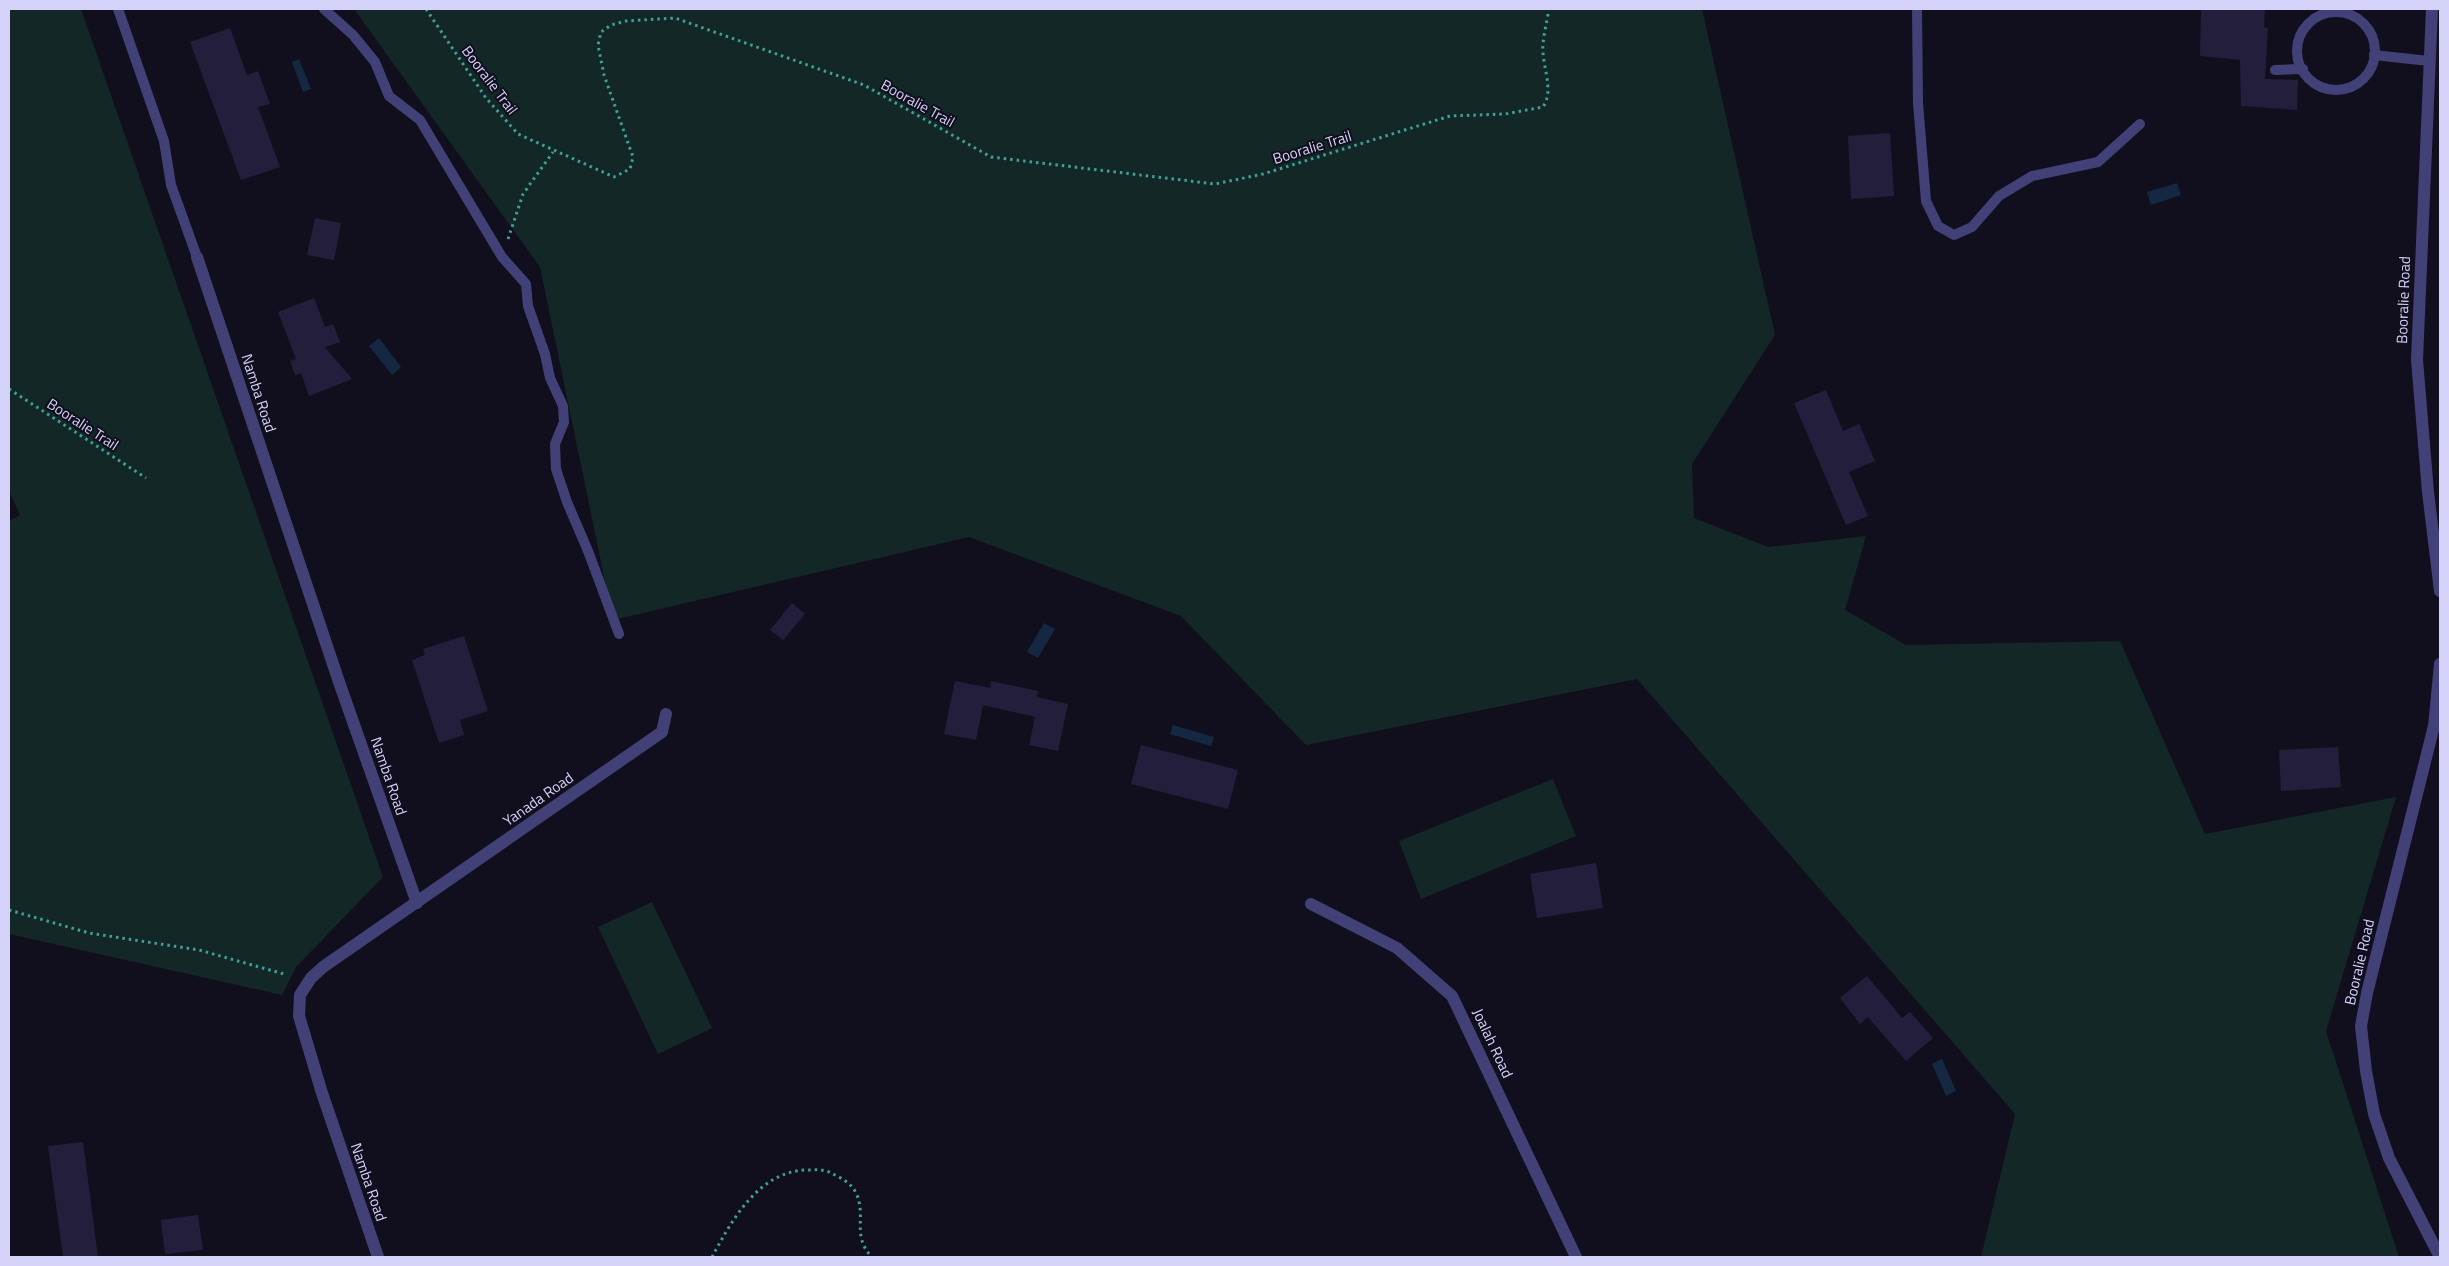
<svg xmlns="http://www.w3.org/2000/svg" width="2449" height="1266" font-family="'Titillium Web',sans-serif">
<rect width="100%" height="100%" fill="#110f1e"/>
<g fill="#132726">
<polygon points="9,9 81,9 383,877 296,967 282,995 9,934 9,521 20,515 9,491"/>
<polygon points="354,9 1702,9 1775,335 1692,464 1694,518 1768,547 1866,536 1845,610 1906,645 2120,641 2205,834 2396,797 2326,1031 2399,1257 1981,1257 2015,1114 1637,679 1306,745 1181,616 969,537 613,620 540,267"/>
<polygon points="1553,779 1576,836 1421,899 1399,841"/>
<polygon points="652,902 712,1028 658,1054 598,927"/>
</g>
<g fill="#152842">
<polygon points="299,59 311,89 303,92 292,62"/>
<polygon points="2177,183 2181,195 2151,205 2147,192"/>
<polygon points="379,338 401,367 392,375 369,346"/>
<polygon points="1044,623 1055,629 1038,658 1027,652"/>
<polygon points="1173,725 1214,737 1211,746 1170,734"/>
<polygon points="1942,1059 1956,1091 1946,1096 1932,1064"/>
</g>
<g fill="#231e3c">
<polygon points="2201,9 2265,9 2264,27 2268,28 2265,79 2298,80 2297,110 2241,106 2240,60 2200,56"/>
<polygon points="230,28 247,75 258,71 270,104 258,107 280,167 241,180 190,42"/>
<polygon points="1890,133 1894,196 1851,199 1848,136"/>
<polygon points="315,218 341,223 334,260 307,255"/>
<polygon points="314,298 325,327 333,324 340,342 325,347 352,379 309,396 301,373 295,375 290,361 296,359 278,312"/>
<polygon points="1826,390 1843,431 1859,424 1875,461 1849,472 1868,516 1846,525 1794,403"/>
<polygon points="792,603 805,614 783,640 770,630"/>
<polygon points="464,636 488,711 460,720 464,735 439,743 412,660 425,655 423,649"/>
<polygon points="955,681 990,688 991,681 1038,691 1037,697 1068,704 1058,751 1029,745 1035,717 983,705 976,740 944,734"/>
<polygon points="1141,745 1238,770 1228,809 1131,784"/>
<polygon points="2338,747 2341,787 2281,791 2279,750"/>
<polygon points="1596,863 1603,908 1537,918 1530,874"/>
<polygon points="1867,976 1902,1018 1910,1012 1933,1038 1906,1061 1868,1017 1860,1024 1840,998"/>
<polygon points="83,1142 98,1257 63,1257 48,1146"/>
<polygon points="198,1215 203,1250 165,1254 161,1220"/>
</g>
<g fill="none" stroke-linecap="round" stroke-linejoin="round">
<g stroke="#3ea198" stroke-width="3" stroke-dasharray="2.5 4" stroke-linecap="butt">
<path d="M 426,9 L 486,98 L 518,134 L 614,177 L 630,169 L 633,157 L 604,75 L 598,45 L 601,32 L 611,25 L 626,21 L 675,18 L 864,85 L 991,157 L 1215,184 L 1263,174 L 1450,116 L 1505,114 L 1543,107 C 1555,89 1541,65 1543,44 C 1544,33 1547,21 1549,9"/>
<polyline points="508,239 523,194 553,152"/>
<polyline points="9,389 146,478"/>
<polyline points="9,910 89,933 199,950 284,974"/>
<path d="M 712,1257 C 732,1220 758,1172 806,1170 C 814,1170 822,1169 829,1172 C 839,1177 851,1182 856,1193 C 867,1216 851,1236 872,1257"/>
</g>
<g stroke="#414177" stroke-width="10">
<polyline points="118,9 164,141 171,185 197,257"/>
<polyline points="324,9 353,35 375,62 389,96 420,120 502,257 526,284 528,306 545,354 550,378 563,406 564,422 555,444 556,469 567,502 588,551 619,634"/>
<polyline points="1917,9 1918,103 1926,201 1938,226 1954,235 1972,227 1999,196 2032,176 2098,162 2140,124"/>
<circle cx="2336" cy="51" r="39"/>
<polyline points="2374,55 2429,61"/>
<polyline points="2275,70 2303,69"/>
</g>
<g stroke="#414177" stroke-width="12">
<polyline points="2432,9 2417,360 2428,492 2440,591"/>
<polyline points="197,257 339,682 417,903"/>
<polyline points="1311,904 1397,948 1452,996 1576,1257"/>
<polyline points="378,1257 322,1093 299,1016 300,995 311,978 323,967 662,732 666,714"/>
<polyline points="2440,1257 2389,1158 2374,1114 2366,1071 2361,1026 2367,993 2434,726 2440,664"/>
</g>
</g>
<g text-anchor="middle" dominant-baseline="central" stroke-width="4" stroke-linejoin="round" paint-order="stroke">
<g font-size="15" fill="#d5d2f9" stroke="#110f1e">
<text transform="translate(490 80) rotate(53)">Booralie Trail</text>
<text transform="translate(918 103) rotate(29)">Booralie Trail</text>
<text transform="translate(1312 147) rotate(-17)">Booralie Trail</text>
<text transform="translate(2403 300) rotate(-88)">Booralie Road</text>
<text transform="translate(259 393) rotate(72)">Namba Road</text>
<text transform="translate(83 424) rotate(33)">Booralie Trail</text>
<text transform="translate(389 776) rotate(71)">Namba Road</text>
<text transform="translate(538 799) rotate(-35)">Yanada Road</text>
<text transform="translate(2359 962) rotate(-77)">Booralie Road</text>
<text transform="translate(1493 1043) rotate(65)">Joalah Road</text>
<text transform="translate(369 1182) rotate(71)">Namba Road</text>
</g>
</g>
<rect width="2449" height="1266" fill="none" stroke="#d5d2f9" stroke-width="20"/>
</svg>
